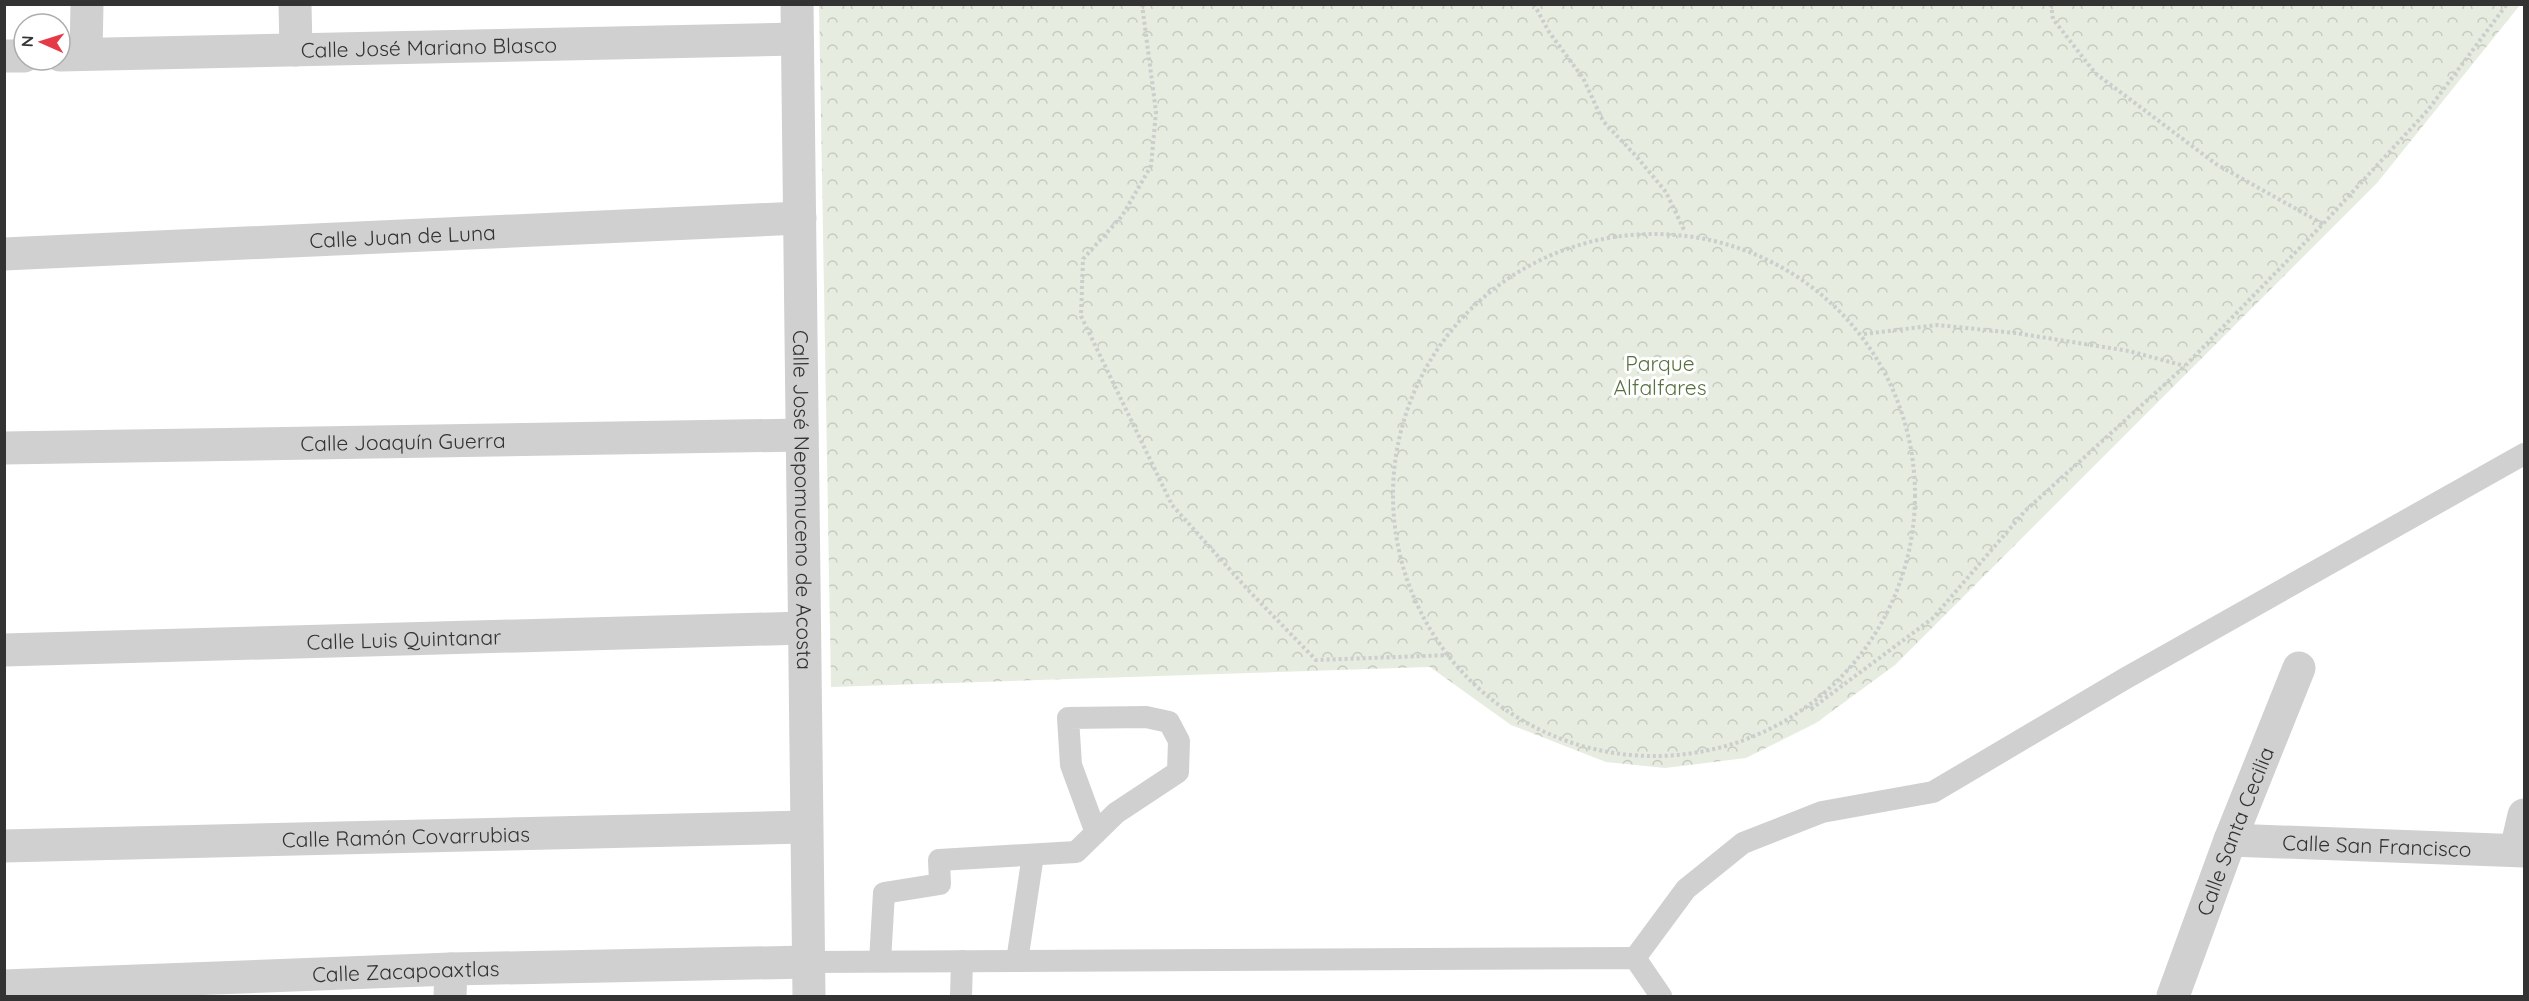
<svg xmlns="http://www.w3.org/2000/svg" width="2529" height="1001" font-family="Quicksand,sans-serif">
<defs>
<pattern id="park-crowns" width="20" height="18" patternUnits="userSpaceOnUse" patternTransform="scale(1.5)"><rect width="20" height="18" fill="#e6ecdf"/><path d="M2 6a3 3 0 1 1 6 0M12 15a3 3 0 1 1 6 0" fill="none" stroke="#c6cbc0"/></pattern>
</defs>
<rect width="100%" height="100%" fill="#fff"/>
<polygon fill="url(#park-crowns)" points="819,5 819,4 2520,5 2377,183 1895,665 1816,723 1746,758 1665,768 1606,762 1511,725 1430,667 831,687"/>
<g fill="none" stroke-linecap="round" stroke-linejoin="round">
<g stroke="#cdcdcd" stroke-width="4" stroke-dasharray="3 3" stroke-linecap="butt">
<polyline points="1142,4 1156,112 1151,166 1122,216 1083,259 1081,316 1172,505 1250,592 1316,660 1451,655"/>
<polyline points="1534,4 1549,32 1583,78 1603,121 1636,156 1666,192 1685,232"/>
<polyline points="2051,4 2053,19 2095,73 2216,164 2323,224"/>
<circle cx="1654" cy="495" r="261"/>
<polyline points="1864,334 1937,325 2015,333 2129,351 2185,366"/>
<polyline points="1811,709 1933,618 2025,511 2185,366 2323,224 2428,110 2507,4"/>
</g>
<g stroke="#d0d0d0" stroke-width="22">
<polyline points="1635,958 1686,889 1743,843 1822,812 1933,792 2126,678 2524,454"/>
<polyline points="880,961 884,893 940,884 939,860 1076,852 1116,813 1178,772 1179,741 1169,722 1146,717 1068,718 1071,765 1096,833"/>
<polyline points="1017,961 1033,855"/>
<polyline points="808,962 1635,958 1661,996"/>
<polyline points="961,996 962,961"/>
</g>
<g stroke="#d0d0d0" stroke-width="33">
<polyline points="295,4 296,50"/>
<path id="s1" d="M 797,4 L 809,996"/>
<polyline points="86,54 87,4"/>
<path id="s2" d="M 60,55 L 797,39"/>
<polyline points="4,56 24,56"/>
<path id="s3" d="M 4,254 L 800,218"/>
<path id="s4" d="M 4,448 L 802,435"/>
<path id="s5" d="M 4,650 L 804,628"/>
<path id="s6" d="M 2230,840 L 2524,851"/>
<path id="s7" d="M 4,846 L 806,827"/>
<polyline points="2516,850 2524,815"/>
<path id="s8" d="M 4,986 L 451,969 L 808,962"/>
<polyline points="450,996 451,969"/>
<path id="s9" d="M 2173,996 L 2230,840 L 2299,668"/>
</g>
</g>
<g text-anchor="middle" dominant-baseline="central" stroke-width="6" stroke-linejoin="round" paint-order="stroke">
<g font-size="21" fill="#333" stroke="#fff">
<text stroke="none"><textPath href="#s2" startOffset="369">Calle José Mariano Blasco</textPath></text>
<text stroke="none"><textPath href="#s3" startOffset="399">Calle Juan de Luna</textPath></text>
<text stroke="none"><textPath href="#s4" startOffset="399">Calle Joaquín Guerra</textPath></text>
<text stroke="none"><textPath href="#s1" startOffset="496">Calle José Nepomuceno de Acosta</textPath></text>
<text stroke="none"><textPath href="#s5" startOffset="400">Calle Luis Quintanar</textPath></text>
<text stroke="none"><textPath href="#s9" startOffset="176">Calle Santa Cecilia</textPath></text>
<text stroke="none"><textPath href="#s7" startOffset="402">Calle Ramón Covarrubias</textPath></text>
<text stroke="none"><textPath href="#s6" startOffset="147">Calle San Francisco</textPath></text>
<text stroke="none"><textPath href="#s8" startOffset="402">Calle Zacapoaxtlas</textPath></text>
</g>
<g font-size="21" fill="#56703f" stroke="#fff">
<text x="1660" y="363">Parque<tspan x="1660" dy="24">Alfalfares</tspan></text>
</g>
</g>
<rect width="2529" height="1001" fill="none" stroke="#333333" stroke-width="12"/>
<g transform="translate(42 42) rotate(273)"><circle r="28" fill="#ffffff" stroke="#adadad" stroke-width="1.5"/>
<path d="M0-4.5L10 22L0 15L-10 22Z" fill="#e63946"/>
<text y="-9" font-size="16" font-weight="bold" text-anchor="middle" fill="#333333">N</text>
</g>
</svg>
